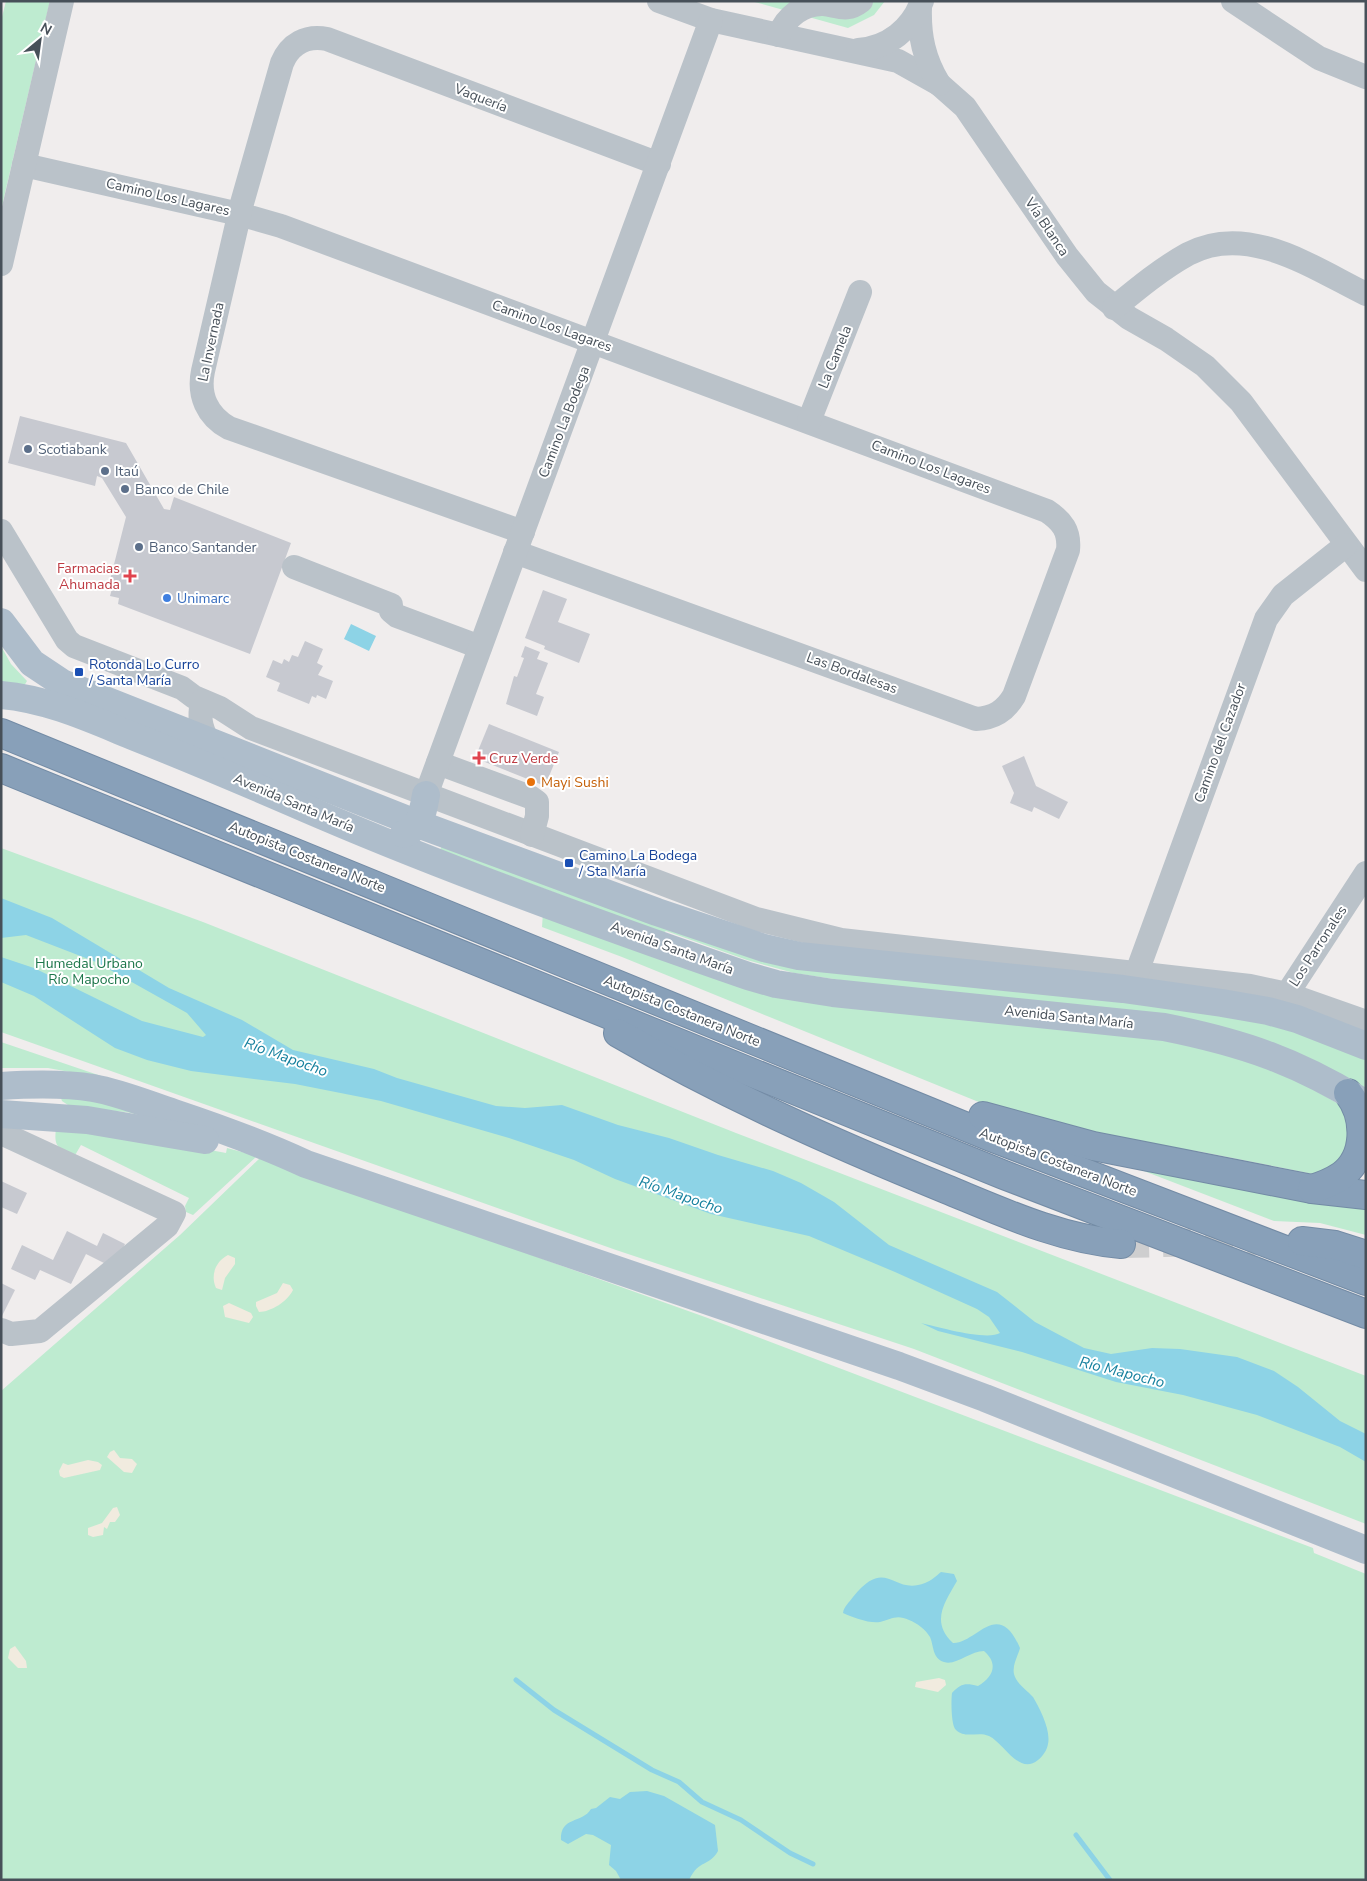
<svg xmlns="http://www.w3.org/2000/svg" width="1367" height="1881" font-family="'Nunito Sans',sans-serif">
<rect width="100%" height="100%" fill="#f0eded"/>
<g fill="#beebd0">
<polygon points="6,1 50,1 1,210 1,21"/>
<polygon points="751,1 885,1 874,15 848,28"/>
<polygon points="1,646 11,664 27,681 24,686 1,683"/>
<polygon points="443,843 731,950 1267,1019 1366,1055 1366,1091 1322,1065 886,987 794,973 747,960 666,931 663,933 440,850"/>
<polygon points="1,848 203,922 736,1133 1366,1376 1366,1524 914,1349 616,1250 1,1032"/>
<path d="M 543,912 L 710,974 L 1164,1036 L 1267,1063 L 1344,1107 C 1347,1114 1353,1125 1353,1133 C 1351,1156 1334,1172 1313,1174 L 1197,1151 L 1173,1149 L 1018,1118 L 622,957 L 542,927 Z"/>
<polygon points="1,1042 113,1080 48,1068 1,1068"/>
<polygon points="61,1090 162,1120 126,1112 71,1107 62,1101 59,1093"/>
<path d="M 57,1121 L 226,1153 L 227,1148 L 257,1156 L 193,1215 L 186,1212 L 185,1206 L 189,1198 L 81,1145 L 74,1157 C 53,1147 54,1143 57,1121 Z"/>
<polygon points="260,1158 705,1317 1313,1548 1314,1553 1366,1574 1366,1880 1,1880 1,1391 180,1235"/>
<polygon points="1123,1163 1366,1205 1366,1235 1320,1223 1274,1221"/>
</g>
<g fill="#f1ebdf">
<path d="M 228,1255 L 235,1258 L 235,1264 L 225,1278 L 222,1290 L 216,1288 C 210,1275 216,1261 228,1255 Z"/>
<path d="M 283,1283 L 290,1285 L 293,1290 C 288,1301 271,1312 259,1312 L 256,1306 L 256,1302 L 277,1293 Z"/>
<polygon points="229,1303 251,1313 253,1317 249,1323 225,1317 223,1306"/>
<polygon points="114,1450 120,1458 132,1459 137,1464 132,1473 124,1472 107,1457 110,1452"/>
<polygon points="88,1460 98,1462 102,1465 100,1470 64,1478 60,1476 59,1471 63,1463 68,1465"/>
<polygon points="117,1507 120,1515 115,1522 110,1522 107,1529 104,1527 103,1535 93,1537 88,1535 88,1528 102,1523 113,1508"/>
<polygon points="15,1646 26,1661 27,1668 18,1668 8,1658 10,1649"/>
<polygon points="939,1678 945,1680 946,1685 938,1692 915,1687 916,1682"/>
</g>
<g fill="#8dd3e6">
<polygon points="351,624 376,636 369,651 344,639"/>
<path d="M 1,898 L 52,918 L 169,988 L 242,1020 L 293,1050 L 374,1069 L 397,1078 L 496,1106 L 525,1108 L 562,1105 L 618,1125 L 669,1138 L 718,1155 L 773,1171 L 801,1183 L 834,1202 L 889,1245 L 997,1292 L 1035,1322 L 1084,1348 L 1111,1354 L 1152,1348 L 1180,1349 L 1237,1357 L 1274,1371 L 1298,1387 L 1340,1421 L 1366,1434 L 1366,1462 L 1340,1447 L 1257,1415 L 1183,1395 L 1116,1382 L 1022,1352 L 938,1331 L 921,1323 C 938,1327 987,1341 1000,1333 L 989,1317 L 977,1309 L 895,1272 L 809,1236 L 711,1214 L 615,1179 L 574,1160 L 509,1138 L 381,1101 L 295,1084 L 191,1071 L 147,1060 L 115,1048 L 34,996 L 1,982 L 1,957 L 34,968 L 142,1021 L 203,1037 L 206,1035 L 187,1013 L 96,962 L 26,935 L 1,938 Z"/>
<path d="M 941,1572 L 954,1574 L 957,1581 C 945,1602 930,1622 953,1643 C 976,1644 998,1597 1020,1648 C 1018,1656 1012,1665 1014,1674 C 1016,1683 1027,1690 1033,1697 C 1040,1709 1051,1730 1048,1744 C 1047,1750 1043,1756 1038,1760 C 1019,1776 1004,1743 989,1736 C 978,1731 965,1739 956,1730 C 951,1726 951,1700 952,1693 C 961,1683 966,1683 978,1686 C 993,1677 999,1664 984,1651 C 970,1651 956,1666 944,1662 C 932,1658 934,1646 930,1637 C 926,1630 917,1623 909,1620 C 897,1614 891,1619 880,1622 C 870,1624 852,1617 843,1613 C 844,1606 849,1603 853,1597 C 887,1555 892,1596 925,1583 C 931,1581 936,1576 941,1572 Z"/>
<path d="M 647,1791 L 664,1796 L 715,1825 L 718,1851 C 708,1868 700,1858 689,1880 L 621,1880 L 616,1871 L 609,1865 L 611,1845 L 593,1835 L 586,1834 L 568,1844 L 561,1840 C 560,1816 582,1824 591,1809 L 596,1808 L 610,1797 L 620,1799 L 630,1792 Z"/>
</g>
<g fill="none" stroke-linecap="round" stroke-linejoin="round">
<g stroke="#8dd3e6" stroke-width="5">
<polyline points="516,1680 554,1710 652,1770 679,1782 702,1802 741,1820 790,1853 813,1864"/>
<polyline points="1076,1835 1110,1880"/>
</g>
</g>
<g fill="#c7c9d0">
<polygon points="20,416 126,443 164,509 170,510 174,497 291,543 250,654 118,604 119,598 110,596 113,585 109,584 126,517 102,478 97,476 95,486 8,463"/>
<polygon points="543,590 567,599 558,622 590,634 579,663 544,649 545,646 525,638"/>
<polygon points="305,641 323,649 317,663 323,666 318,675 333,681 326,699 317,695 316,698 312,696 309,704 277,691 280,683 266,677 273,660 282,664 284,659 289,662 292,655 298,657"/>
<polygon points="525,646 540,652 537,659 548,663 536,694 544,697 537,716 506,704 514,676 517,677 524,658 521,657"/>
<polygon points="489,724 559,752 545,786 475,758"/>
<polygon points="1024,756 1036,786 1068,802 1059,819 1034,807 1032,812 1010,803 1014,793 1002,766"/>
<polygon points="1,1181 27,1193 17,1214 1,1207"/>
<polygon points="67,1231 97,1246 103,1233 125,1244 114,1268 86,1254 71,1284 40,1270 35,1280 11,1269 22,1245 53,1260"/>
<polygon points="1,1283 15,1290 1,1318"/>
</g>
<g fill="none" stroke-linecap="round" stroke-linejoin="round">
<polyline stroke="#cececf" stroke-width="28" stroke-dasharray="28 14" stroke-linecap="butt" points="1121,1244 1262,1241"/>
<defs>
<g id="highway">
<polyline points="1,733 991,1137 1366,1281"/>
<polyline points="1,768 1004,1175 1366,1314"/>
<path d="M 618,1033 C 723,1094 833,1143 946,1189 C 1002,1212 1060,1239 1121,1244"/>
<polyline points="983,1116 1093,1146 1312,1189 1366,1195"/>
<path d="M 1312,1189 C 1322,1186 1332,1182 1341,1176 C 1367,1157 1367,1118 1348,1093"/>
<polyline points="1302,1241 1335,1245 1366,1255"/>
</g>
</defs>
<use href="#highway" stroke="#738ba5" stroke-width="30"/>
<g stroke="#bac2c9" stroke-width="24">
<polyline points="659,1 711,20 898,61 939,84 965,107 1067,256 1096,292 1129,318 1166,339 1205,366 1241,402 1366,570"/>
<polyline points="1233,1 1319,58 1366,77"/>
<path d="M 920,7 C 919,36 924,59 939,84"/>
<path d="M 779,35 C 786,17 803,3 824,4 C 839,6 847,12 861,1"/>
<path d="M 858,50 C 888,48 912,29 922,1"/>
<path d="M 24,165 L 239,214 L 281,226 L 1047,511 C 1062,521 1070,531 1068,550 L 1014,696 C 1005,711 994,718 976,719 L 515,552"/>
<polyline points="1,264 62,1"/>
<path d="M 1114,308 C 1137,289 1161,269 1188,254 C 1248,222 1313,268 1366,294"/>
<polyline points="809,421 860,292"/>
<polyline points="1,531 67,640 74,646 182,688 194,697 220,708 251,728 756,919 841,940 1250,986 1287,994 1366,1022"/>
<path d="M 523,532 L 229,428 C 207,416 198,395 203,371 L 242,203 L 282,63 C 290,44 306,35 327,39 L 659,164"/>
<polyline points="294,567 391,605 391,611 397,616 480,647"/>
<path d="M 202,701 C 199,717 200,727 208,741"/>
<polyline points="438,763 530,797 537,802 537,816 532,835"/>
<polyline points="426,795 711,20"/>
<polyline points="1137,972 1266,619 1283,595 1346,545"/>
<polyline points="1287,994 1366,873"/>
<polyline points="1,1133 174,1213 167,1226 40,1331 11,1334 1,1330"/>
</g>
<g stroke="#aebdcb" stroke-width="28">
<polyline points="1,622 32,663 62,683 418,824 657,912 764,948 799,956 1123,989 1222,1003 1268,1011 1297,1019 1366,1046"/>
<path d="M 1,695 C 48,699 91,719 135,737 C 198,762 261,789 323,816 C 461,875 606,927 748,976 L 776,984 L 833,993 L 1164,1027 C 1244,1043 1296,1061 1366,1104"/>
<path d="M 404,834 C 421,827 423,812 426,795"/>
<path d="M 1,1086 C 32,1084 63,1083 93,1088 C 121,1093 147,1104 174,1113 C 219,1128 263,1144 306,1164 L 899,1366 L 985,1398 L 1366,1550"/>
<polyline points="1,1114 87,1120 205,1140"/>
</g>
<use href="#highway" stroke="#88a0b9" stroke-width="28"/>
</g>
<g fill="#5c6f8a" stroke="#fff" stroke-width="2">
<circle cx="28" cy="449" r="5"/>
<circle cx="105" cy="471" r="5"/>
<circle cx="125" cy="489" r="5"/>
<circle cx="139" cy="547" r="5"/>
</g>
<g fill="#e0444e" stroke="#fff" stroke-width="2">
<path d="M127.5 568.5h5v5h5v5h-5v5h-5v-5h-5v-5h5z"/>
<path d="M476.5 750.5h5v5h5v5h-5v5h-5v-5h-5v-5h5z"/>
</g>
<circle fill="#3f7fe0" stroke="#fff" stroke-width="2" cx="167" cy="598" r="5"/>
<g fill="#1a4fb4" stroke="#fff" stroke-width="2">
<rect x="74" y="667" width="10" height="10" rx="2.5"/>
<rect x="564" y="858" width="10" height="10" rx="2.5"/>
</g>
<circle fill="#e8710a" stroke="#fff" stroke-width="2" cx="531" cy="782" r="5"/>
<g text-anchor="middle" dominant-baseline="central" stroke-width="4" stroke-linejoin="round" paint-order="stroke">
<g font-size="14" fill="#475059" stroke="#fff">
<text transform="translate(481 98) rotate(21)">Vaquería</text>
<text transform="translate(168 197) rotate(13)">Camino Los Lagares</text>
<text transform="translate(1047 227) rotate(56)">Vía Blanca</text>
<text transform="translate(552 326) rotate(20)">Camino Los Lagares</text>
<text transform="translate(211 342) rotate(-78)">La Invernada</text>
<text transform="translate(835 357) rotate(-68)">La Camela</text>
<text transform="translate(564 422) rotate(-69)">Camino La Bodega</text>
<text transform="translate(931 467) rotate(21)">Camino Los Lagares</text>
<text transform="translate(852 673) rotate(20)">Las Bordalesas</text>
<text transform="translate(1220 743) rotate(-70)">Camino del Cazador</text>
<text transform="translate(294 803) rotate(23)">Avenida Santa María</text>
<text transform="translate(307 857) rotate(22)">Autopista Costanera Norte</text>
<text transform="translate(1318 946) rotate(-57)">Los Parronales</text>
<text transform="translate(672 948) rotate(20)">Avenida Santa María</text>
<text transform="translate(682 1011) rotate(22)">Autopista Costanera Norte</text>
<text transform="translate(1069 1017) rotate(6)">Avenida Santa María</text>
<text transform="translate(1058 1162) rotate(21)">Autopista Costanera Norte</text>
</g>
<g font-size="14" fill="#4e5e75" stroke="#fff" text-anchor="start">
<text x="38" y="449">Scotiabank</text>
<text x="115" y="471">Itaú</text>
<text x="135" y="489">Banco de Chile</text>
<text x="149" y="547">Banco Santander</text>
</g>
<g font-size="14" fill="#be3a42" stroke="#fff" text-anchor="end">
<text x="120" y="568">Farmacias<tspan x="120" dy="16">Ahumada</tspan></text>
<text x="489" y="758" text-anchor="start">Cruz Verde</text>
</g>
<g font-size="14" fill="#366cbe" stroke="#fff" text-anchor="start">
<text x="177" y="598">Unimarc</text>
</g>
<g font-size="14" fill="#164399" stroke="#fff" text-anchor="start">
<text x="89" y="664">Rotonda Lo Curro<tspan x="89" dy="16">/ Santa María</tspan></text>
<text x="579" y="855">Camino La Bodega<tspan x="579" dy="16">/ Sta María</tspan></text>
</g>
<g font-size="14" fill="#c56008" stroke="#fff" text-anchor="start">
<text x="541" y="782">Mayi Sushi</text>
</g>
<g font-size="14" fill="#1c764a" stroke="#fff">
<text x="89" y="963">Humedal Urbano<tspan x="89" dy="16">Río Mapocho</tspan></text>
</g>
<g font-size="15" font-style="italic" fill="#15809e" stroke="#fff">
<text transform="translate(286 1057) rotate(20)">Río Mapocho</text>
<text transform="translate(681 1195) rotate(19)">Río Mapocho</text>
<text transform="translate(1122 1372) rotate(14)">Río Mapocho</text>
</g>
</g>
<rect width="1367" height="1881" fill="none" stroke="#475059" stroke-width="5"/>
<g transform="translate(40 40) rotate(29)" stroke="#ffffff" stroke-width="4" paint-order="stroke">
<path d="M0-4L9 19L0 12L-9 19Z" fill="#475059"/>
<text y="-8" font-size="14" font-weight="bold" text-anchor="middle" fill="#475059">N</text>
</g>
</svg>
